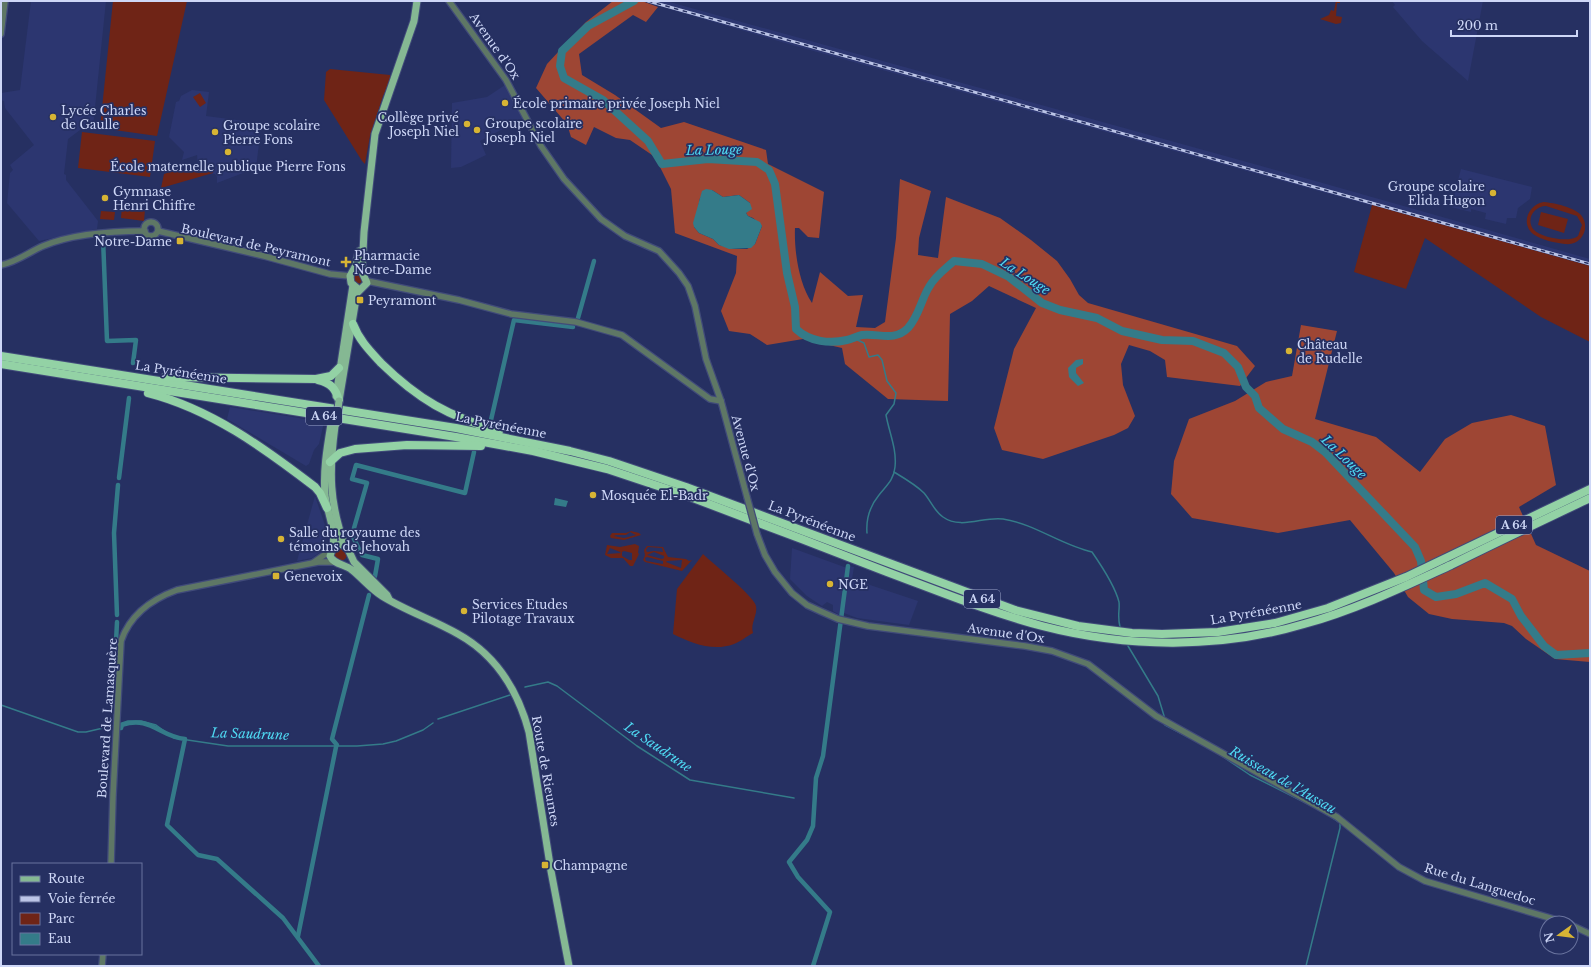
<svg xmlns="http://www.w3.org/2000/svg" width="1591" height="967" font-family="'Libre Baskerville',serif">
<rect width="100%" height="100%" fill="#263062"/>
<g fill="#2c3670">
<polygon points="31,1 106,1 93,127 84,127 68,139 64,174 66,175 66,180 98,221 97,229 39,241 7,203 10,173 13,170 10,165 34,145 5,108 4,101 1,100 1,93 20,90"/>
<polygon points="642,1 666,1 1319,182 1590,259 1590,266 792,45"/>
<polygon points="1392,1 1483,1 1468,81 1422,41 1393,7 1395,5"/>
<polygon points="505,85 524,118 480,141 486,155 461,167 451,168 452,103 487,97"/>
<polygon points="192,90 209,92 206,116 260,123 261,127 256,168 217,183 217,177 215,174 209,173 207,168 201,167 198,165 197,155 182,160 184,152 169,137 176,102 179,101 181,96"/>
<polygon points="1461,169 1532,187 1530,199 1518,208 1516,218 1507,218 1506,224 1485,219 1486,213 1471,209 1471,212 1451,207"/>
<polygon points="230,407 324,422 319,444 314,450 309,464 306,466 227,419"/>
<polygon points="315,496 327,531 325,543 320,552 312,558 297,561"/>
<polygon points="792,548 847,568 848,566 854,567 852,579 918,601 909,625 857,618 844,613 841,613 840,615 833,611 833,605 827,602 822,606 807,596 790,579"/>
</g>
<g fill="#6f2416" fill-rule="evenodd">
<polygon points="113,1 187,1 157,136 100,128"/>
<polygon points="1336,1 1340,1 1340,3 1337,3 1336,16 1342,17 1341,23 1336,24 1320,19 1329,15 1331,10 1334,11"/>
<polygon points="330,69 390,75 391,79 383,96 370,136 365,164 362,161 324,100 326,72"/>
<polygon points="200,93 206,103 200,107 193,97"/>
<polygon points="82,132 155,141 150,177 78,168"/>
<polygon points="214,165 213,173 161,188 164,174 179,169 182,172 192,169 198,173 208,171"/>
<path d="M 1544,202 C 1554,203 1574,207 1581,215 C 1591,227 1582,246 1565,244 C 1556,243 1541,240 1533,234 C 1520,223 1529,204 1544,202 ZM 1546,206 L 1577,216 L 1582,225 L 1578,236 C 1570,243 1542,238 1534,230 C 1525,220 1534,206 1546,206 Z"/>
<polygon points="1372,205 1590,266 1590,342 1541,317 1425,238 1406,289 1354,272"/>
<polygon points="122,206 145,209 144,221 121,218"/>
<polygon points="101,211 115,212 114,220 100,219"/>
<polygon points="1541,212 1568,219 1564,233 1538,225"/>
<circle cx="358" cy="279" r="4.5"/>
<path d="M 631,531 L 639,533 L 641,535 L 624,540 L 611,538 L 610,536 L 612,533 L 626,533 ZM 630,532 L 636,535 L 624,538 L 614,536 L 616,535 L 626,535 Z"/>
<path d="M 635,544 L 639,546 L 638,553 L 639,554 L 633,566 L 630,566 L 623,558 L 611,558 L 605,555 L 607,545 L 620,547 ZM 610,548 L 620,552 L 621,553 L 607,554 ZM 624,551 L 632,553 L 632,560 L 629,560 L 622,556 L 622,552 Z"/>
<path d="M 647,546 L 663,547 L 668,557 L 686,559 L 689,561 L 692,560 L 682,571 L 645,562 L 643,560 L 645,555 L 644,550 ZM 648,547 L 662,548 L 663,552 L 654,551 L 647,552 L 646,550 ZM 654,552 L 664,556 L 664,558 L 662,559 L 647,555 ZM 647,557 L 663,561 L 663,564 L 646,561 L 645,558 ZM 682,560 L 681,568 L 666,562 L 667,561 Z"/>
<circle cx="340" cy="554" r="7"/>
<path d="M 703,554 C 712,563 754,596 756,606 C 758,615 750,623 753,633 C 747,636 740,642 734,644 C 713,652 691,643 673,634 L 677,589 Z"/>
</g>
<g fill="#9e4634" fill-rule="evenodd">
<path d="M 613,1 L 642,1 L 658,7 L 646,22 L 633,15 L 579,54 L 582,75 L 615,95 L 661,128 L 684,122 L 766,150 L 768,164 L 824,192 L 819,238 L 808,237 L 799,228 L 795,228 C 794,251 799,284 812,303 L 820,272 L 848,296 L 863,295 L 856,327 L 875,328 L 885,322 L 896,238 L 900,179 L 931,191 L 919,238 L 918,255 L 938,258 L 946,197 L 1000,218 L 1031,240 L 1057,261 L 1070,279 L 1079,295 L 1088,303 L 1237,346 L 1255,366 L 1240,386 L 1167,377 L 1165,360 L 1150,351 L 1129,345 L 1121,364 L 1123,385 L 1135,416 L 1128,428 L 1114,435 L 1043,459 L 1002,450 L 994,428 L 1014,349 L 1036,308 L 989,286 L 972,301 L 950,314 L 948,401 L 888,399 L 845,364 L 842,348 L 803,339 L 767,345 L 750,334 L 729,331 L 721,311 L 736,273 L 737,256 L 675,233 L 671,189 L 655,157 L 630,140 L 616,138 L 594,127 L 586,145 L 571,137 L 567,124 L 536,88 L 547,64 L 586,22 ZM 712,190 L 723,197 L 739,195 L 750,203 L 746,213 L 748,216 L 753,218 L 762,226 L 755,244 L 747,249 L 734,249 L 719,245 L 713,239 L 699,233 L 694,227 L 700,198 Z"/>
<polygon points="1301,325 1337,331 1315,419 1376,437 1420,472 1445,439 1472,423 1511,415 1545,426 1556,485 1519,507 1536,545 1590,571 1590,662 1555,659 1526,639 1512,626 1504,623 1452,619 1429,614 1408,597 1394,573 1350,520 1278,533 1192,518 1171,494 1174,461 1189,419 1235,401 1266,382 1292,376"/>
</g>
<g fill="#347b89">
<polygon points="706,189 712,190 723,197 739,195 750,203 752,209 746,213 748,216 760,222 762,226 755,244 751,248 729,249 719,245 713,239 699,233 694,227 693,223 702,191"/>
<polygon points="1083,359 1083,364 1076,368 1076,373 1084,383 1078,386 1069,377 1068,368 1076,360"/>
<polygon points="555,498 568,501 566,507 554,505"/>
</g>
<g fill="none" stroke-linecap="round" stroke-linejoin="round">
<g stroke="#347b89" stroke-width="1.5">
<path d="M 853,338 L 864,343 L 869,357 L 878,355 L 882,360 L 887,381 L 896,393 L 894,404 L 886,415 C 889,432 897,449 895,467 C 894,480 886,486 879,495 C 870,506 866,520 867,533"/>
<path d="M 894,472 C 904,478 916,485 924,493 C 931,501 934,511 943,517 C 961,530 984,516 1003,519 C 1035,524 1061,545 1092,552 C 1101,565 1115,586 1119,602 C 1120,610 1117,615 1120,627"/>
<polyline points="1128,646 1158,696 1165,719"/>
<polyline points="525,687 548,682 557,686 637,746 690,780 794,798"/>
<polyline points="1,705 78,732 86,732 116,725"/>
<polyline points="438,719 510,695"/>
<polyline points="1165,722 1165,725 1188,737"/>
<polyline points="119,724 128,721 141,721 156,725 174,738 228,746 357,746 383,744 396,741 423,730 433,723"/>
<polyline points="1219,754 1250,775 1310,805"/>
<polyline points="1306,966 1340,828 1340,823 1331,817"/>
</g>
<g stroke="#347b89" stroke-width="4.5">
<polyline points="103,238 107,341 136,340 133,363"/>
<polyline points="578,318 594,261"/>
<polyline points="491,420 514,320 573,327"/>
<polyline points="119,478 129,398"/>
<polyline points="375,576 378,559 362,555 352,535 367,483 352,479 356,465 465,493 474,452"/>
<polyline points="117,615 114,533 118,485"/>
<polyline points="113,703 117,622"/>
<path d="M 121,728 L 122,725 C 150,715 160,737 185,739 L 167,825 L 198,855 L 217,859 L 283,918 L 319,966"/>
<polyline points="337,745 332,739 369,595"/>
<polyline points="298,936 336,747"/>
<polyline points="813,966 830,912 798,877 789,862 807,840 813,826 816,778 823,756 848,566"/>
</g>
<path stroke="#347b89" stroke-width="8" d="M 634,1 L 588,26 L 562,51 L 560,66 L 564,78 L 603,100 L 648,141 L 662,164 L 708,159 L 757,162 L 769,170 L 775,184 L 787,273 L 795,307 L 796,329 C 810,342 830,344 847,340 C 852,339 857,336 862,335 C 879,333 894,342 908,328 C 919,316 921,300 929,287 C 935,276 945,269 954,261 L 982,264 L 1009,277 L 1042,303 L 1060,310 L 1097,318 L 1122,331 L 1162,340 L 1193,341 L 1224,353 L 1238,367 L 1246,387 L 1255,396 L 1259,408 L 1283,429 L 1312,442 L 1325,452 L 1415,547 L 1421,561 L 1424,590 L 1436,597 L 1456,594 L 1485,583 L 1512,599 L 1521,616 L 1544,646 L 1556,655 L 1590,653"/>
<defs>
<g id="minor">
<polyline points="449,1 506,80 541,146 564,179 601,219 625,236 659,251 679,273 688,286 695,306 706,359 721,401 747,497"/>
<polyline points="1,34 5,1"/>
<circle cx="151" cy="229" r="7"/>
<polyline points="158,231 264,256 330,274 350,276"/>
<path d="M 1,265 C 17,262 29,252 43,246 C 72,234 114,231 145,231"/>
<polyline points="367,281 459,300 511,314 576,322 622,335 710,399 721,401"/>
<polyline points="757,534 765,555 775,572 792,593 807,605 820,611 838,619 868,626 1025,646 1052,651 1088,664 1156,716 1337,817 1399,867 1425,881 1567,923"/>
<polyline points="314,562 330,551"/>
<path d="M 111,864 L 113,795 L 121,641 C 130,615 152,599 177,590 L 318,562 L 335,562"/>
<polyline points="1571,925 1590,934"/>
<polyline points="102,966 103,954"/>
</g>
<g id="major">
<polyline points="362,272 364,232 375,134 414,21 417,1"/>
<polyline points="357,288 351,283 350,276 355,267 359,251"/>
<polyline points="336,396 353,285"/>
<polyline points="339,401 357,293 367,283 362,272 354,270"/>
<path d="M 331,424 C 327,448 323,471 325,495 C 327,512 336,530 333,547"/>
<path d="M 335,426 C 329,472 329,502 345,546"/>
<path d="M 389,599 L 387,595 L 354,562 L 347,547 L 340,544 L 333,547 L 330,556 C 334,565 345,564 352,570 C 362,578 371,589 382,596 C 406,611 434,620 458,634 C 496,655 518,691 529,732 L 551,871 L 569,966"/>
</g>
<g id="highway">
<path d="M 353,324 C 359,340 370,351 381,363 C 419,400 448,416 499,431"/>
<polyline points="1,356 456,428 570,451 609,461 686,487 1015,610 1078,626 1132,633 1162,634 1218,632 1275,623 1328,608 1406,577 1590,489"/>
<path d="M 1,364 L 456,437 L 533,451 L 607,469 L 685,495 C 752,520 820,546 887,572 C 938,591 989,612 1042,626 C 1127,648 1220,649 1304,624 C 1355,610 1403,587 1451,565 C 1497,542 1544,520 1590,498"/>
<polyline points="165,377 316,379 331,376 339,368"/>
<path d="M 318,380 C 331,383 336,389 339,401"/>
<path d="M 148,393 C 211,409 264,448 315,487 L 320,493 L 327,508"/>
<polyline points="330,462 340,453 355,449 407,445 481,446"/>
</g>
</defs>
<use href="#minor" stroke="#414b7a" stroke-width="8"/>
<use href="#major" stroke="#414b7a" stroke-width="9"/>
<use href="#highway" stroke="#414b7a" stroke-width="10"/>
<use href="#minor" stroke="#5e7765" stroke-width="5.5"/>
<use href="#major" stroke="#85b893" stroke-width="7"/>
<use href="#highway" stroke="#93d2a5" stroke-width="8"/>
<defs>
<polyline id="rail" points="648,1 1590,264"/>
</defs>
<use href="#rail" stroke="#bbc4e6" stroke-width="3"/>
<use href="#rail" stroke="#263062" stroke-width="1.5" stroke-dasharray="4.5" stroke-linecap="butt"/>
<defs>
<polyline id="minor-bridge" points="747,497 757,534"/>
<polyline id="major-bridge" points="336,424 339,401"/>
</defs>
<use href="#minor-bridge" stroke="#414b7a" stroke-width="8" stroke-linecap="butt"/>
<use href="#major-bridge" stroke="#414b7a" stroke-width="9" stroke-linecap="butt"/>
<use href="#minor-bridge" stroke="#5e7765" stroke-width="5.5"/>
<use href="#major-bridge" stroke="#85b893" stroke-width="7"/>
</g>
<g fill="#d7b434" stroke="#263062" stroke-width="1.5">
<circle cx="505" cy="103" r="4"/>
<circle cx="53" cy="117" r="4"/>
<circle cx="467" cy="124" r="4"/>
<circle cx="477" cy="130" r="4"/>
<circle cx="215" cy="132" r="4"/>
<circle cx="228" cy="152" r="4"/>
<circle cx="1493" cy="193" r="4"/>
<circle cx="105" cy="198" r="4"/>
<rect x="176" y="237" width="8" height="8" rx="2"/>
<path d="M344 256h4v4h4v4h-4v4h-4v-4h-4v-4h4z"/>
<rect x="356" y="296" width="8" height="8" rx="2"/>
<circle cx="1289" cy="351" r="4"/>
<circle cx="593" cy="495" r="4"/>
<circle cx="281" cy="539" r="4"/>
<rect x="272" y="572" width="8" height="8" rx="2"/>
<circle cx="830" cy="584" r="4"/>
<circle cx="464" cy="611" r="4"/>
<rect x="541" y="861" width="8" height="8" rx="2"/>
</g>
<g text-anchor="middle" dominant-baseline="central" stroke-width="3.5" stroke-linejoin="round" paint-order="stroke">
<g fill="#263062" stroke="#9ca5ca" stroke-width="1">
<rect x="306" y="407" width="36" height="18" rx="3"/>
<rect x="1496" y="516" width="36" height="18" rx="3"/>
<rect x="964" y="590" width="36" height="18" rx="3"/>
</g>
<g font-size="11" font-weight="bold" fill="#ced7f7">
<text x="324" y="416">A 64</text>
<text x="1514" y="525">A 64</text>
<text x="982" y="599">A 64</text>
</g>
<g font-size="12" fill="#ced7f7" stroke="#263062">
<text transform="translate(495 46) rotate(55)">Avenue d'Ox</text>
<text transform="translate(256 245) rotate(13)">Boulevard de Peyramont</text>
<text transform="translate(181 372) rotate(9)">La Pyrénéenne</text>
<text transform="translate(501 425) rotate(11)">La Pyrénéenne</text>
<text transform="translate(746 453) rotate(75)">Avenue d'Ox</text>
<text transform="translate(812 521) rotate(21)">La Pyrénéenne</text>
<text transform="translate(1256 612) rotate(-10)">La Pyrénéenne</text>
<text transform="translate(1006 633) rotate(8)">Avenue d'Ox</text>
<text transform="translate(107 718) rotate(-86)">Boulevard de Lamasquère</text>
<text transform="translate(546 771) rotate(80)">Route de Rieumes</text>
<text transform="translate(1480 884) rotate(17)">Rue du Languedoc</text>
</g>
<g font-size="12" fill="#ced7f7" stroke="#263062" text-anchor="start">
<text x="513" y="103">École primaire privée Joseph Niel</text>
<text x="61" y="110">Lycée Charles<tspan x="61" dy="14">de Gaulle</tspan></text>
<text x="459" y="117" text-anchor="end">Collège privé<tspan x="459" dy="14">Joseph Niel</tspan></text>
<text x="485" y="123">Groupe scolaire<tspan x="485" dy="14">Joseph Niel</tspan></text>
<text x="223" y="125">Groupe scolaire<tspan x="223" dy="14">Pierre Fons</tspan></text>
<text x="228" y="166" text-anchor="middle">École maternelle publique Pierre Fons</text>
<text x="1485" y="186" text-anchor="end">Groupe scolaire<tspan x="1485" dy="14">Elida Hugon</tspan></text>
<text x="113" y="191">Gymnase<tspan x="113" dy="14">Henri Chiffre</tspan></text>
<text x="172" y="241" text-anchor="end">Notre-Dame</text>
<text x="354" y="255">Pharmacie<tspan x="354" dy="14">Notre-Dame</tspan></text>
<text x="368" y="300">Peyramont</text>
<text x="1297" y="344">Château<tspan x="1297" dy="14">de Rudelle</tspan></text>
<text x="601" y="495">Mosquée El-Badr</text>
<text x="289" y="532">Salle du royaume des<tspan x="289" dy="14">témoins de Jehovah</tspan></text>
<text x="284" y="576">Genevoix</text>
<text x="838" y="584">NGE</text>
<text x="472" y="604">Services Etudes<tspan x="472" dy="14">Pilotage Travaux</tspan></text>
<text x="553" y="865">Champagne</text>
</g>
<g font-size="13" font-style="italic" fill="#4fd9f3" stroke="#263062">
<text transform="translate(714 150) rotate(-1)">La Louge</text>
<text transform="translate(1025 276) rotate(33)">La Louge</text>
<text transform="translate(1344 457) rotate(44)">La Louge</text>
<text transform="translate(250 734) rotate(2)">La Saudrune</text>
<text transform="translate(658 747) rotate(34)">La Saudrune</text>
<text transform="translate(1283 780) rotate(30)">Ruisseau de l'Aussau</text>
</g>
</g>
<rect width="1591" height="967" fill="none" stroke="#ced7f7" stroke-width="4"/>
<rect x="12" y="863" width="130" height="92" fill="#263062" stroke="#69739e"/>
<rect x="20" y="876" width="20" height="6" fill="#85b893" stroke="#69739e"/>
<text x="48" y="883" font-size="12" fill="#ced7f7">Route</text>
<rect x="20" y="896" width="20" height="6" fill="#bbc4e6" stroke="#69739e"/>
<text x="48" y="903" font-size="12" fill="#ced7f7">Voie ferrée</text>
<rect x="20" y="913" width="20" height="12" fill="#6f2416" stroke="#69739e"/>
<text x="48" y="923" font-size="12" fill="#ced7f7">Parc</text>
<rect x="20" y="933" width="20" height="12" fill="#347b89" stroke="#69739e"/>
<text x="48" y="943" font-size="12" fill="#ced7f7">Eau</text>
<g transform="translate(1559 935) rotate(256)"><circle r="19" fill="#263062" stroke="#69739e"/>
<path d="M0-3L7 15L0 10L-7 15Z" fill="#d7b434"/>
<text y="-6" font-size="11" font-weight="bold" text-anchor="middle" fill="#ced7f7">N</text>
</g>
<path d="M1451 30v6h126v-6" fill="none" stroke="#ced7f7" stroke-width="2"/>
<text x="1457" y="30" font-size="12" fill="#ced7f7" stroke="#263062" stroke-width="3" paint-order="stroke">200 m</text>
</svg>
